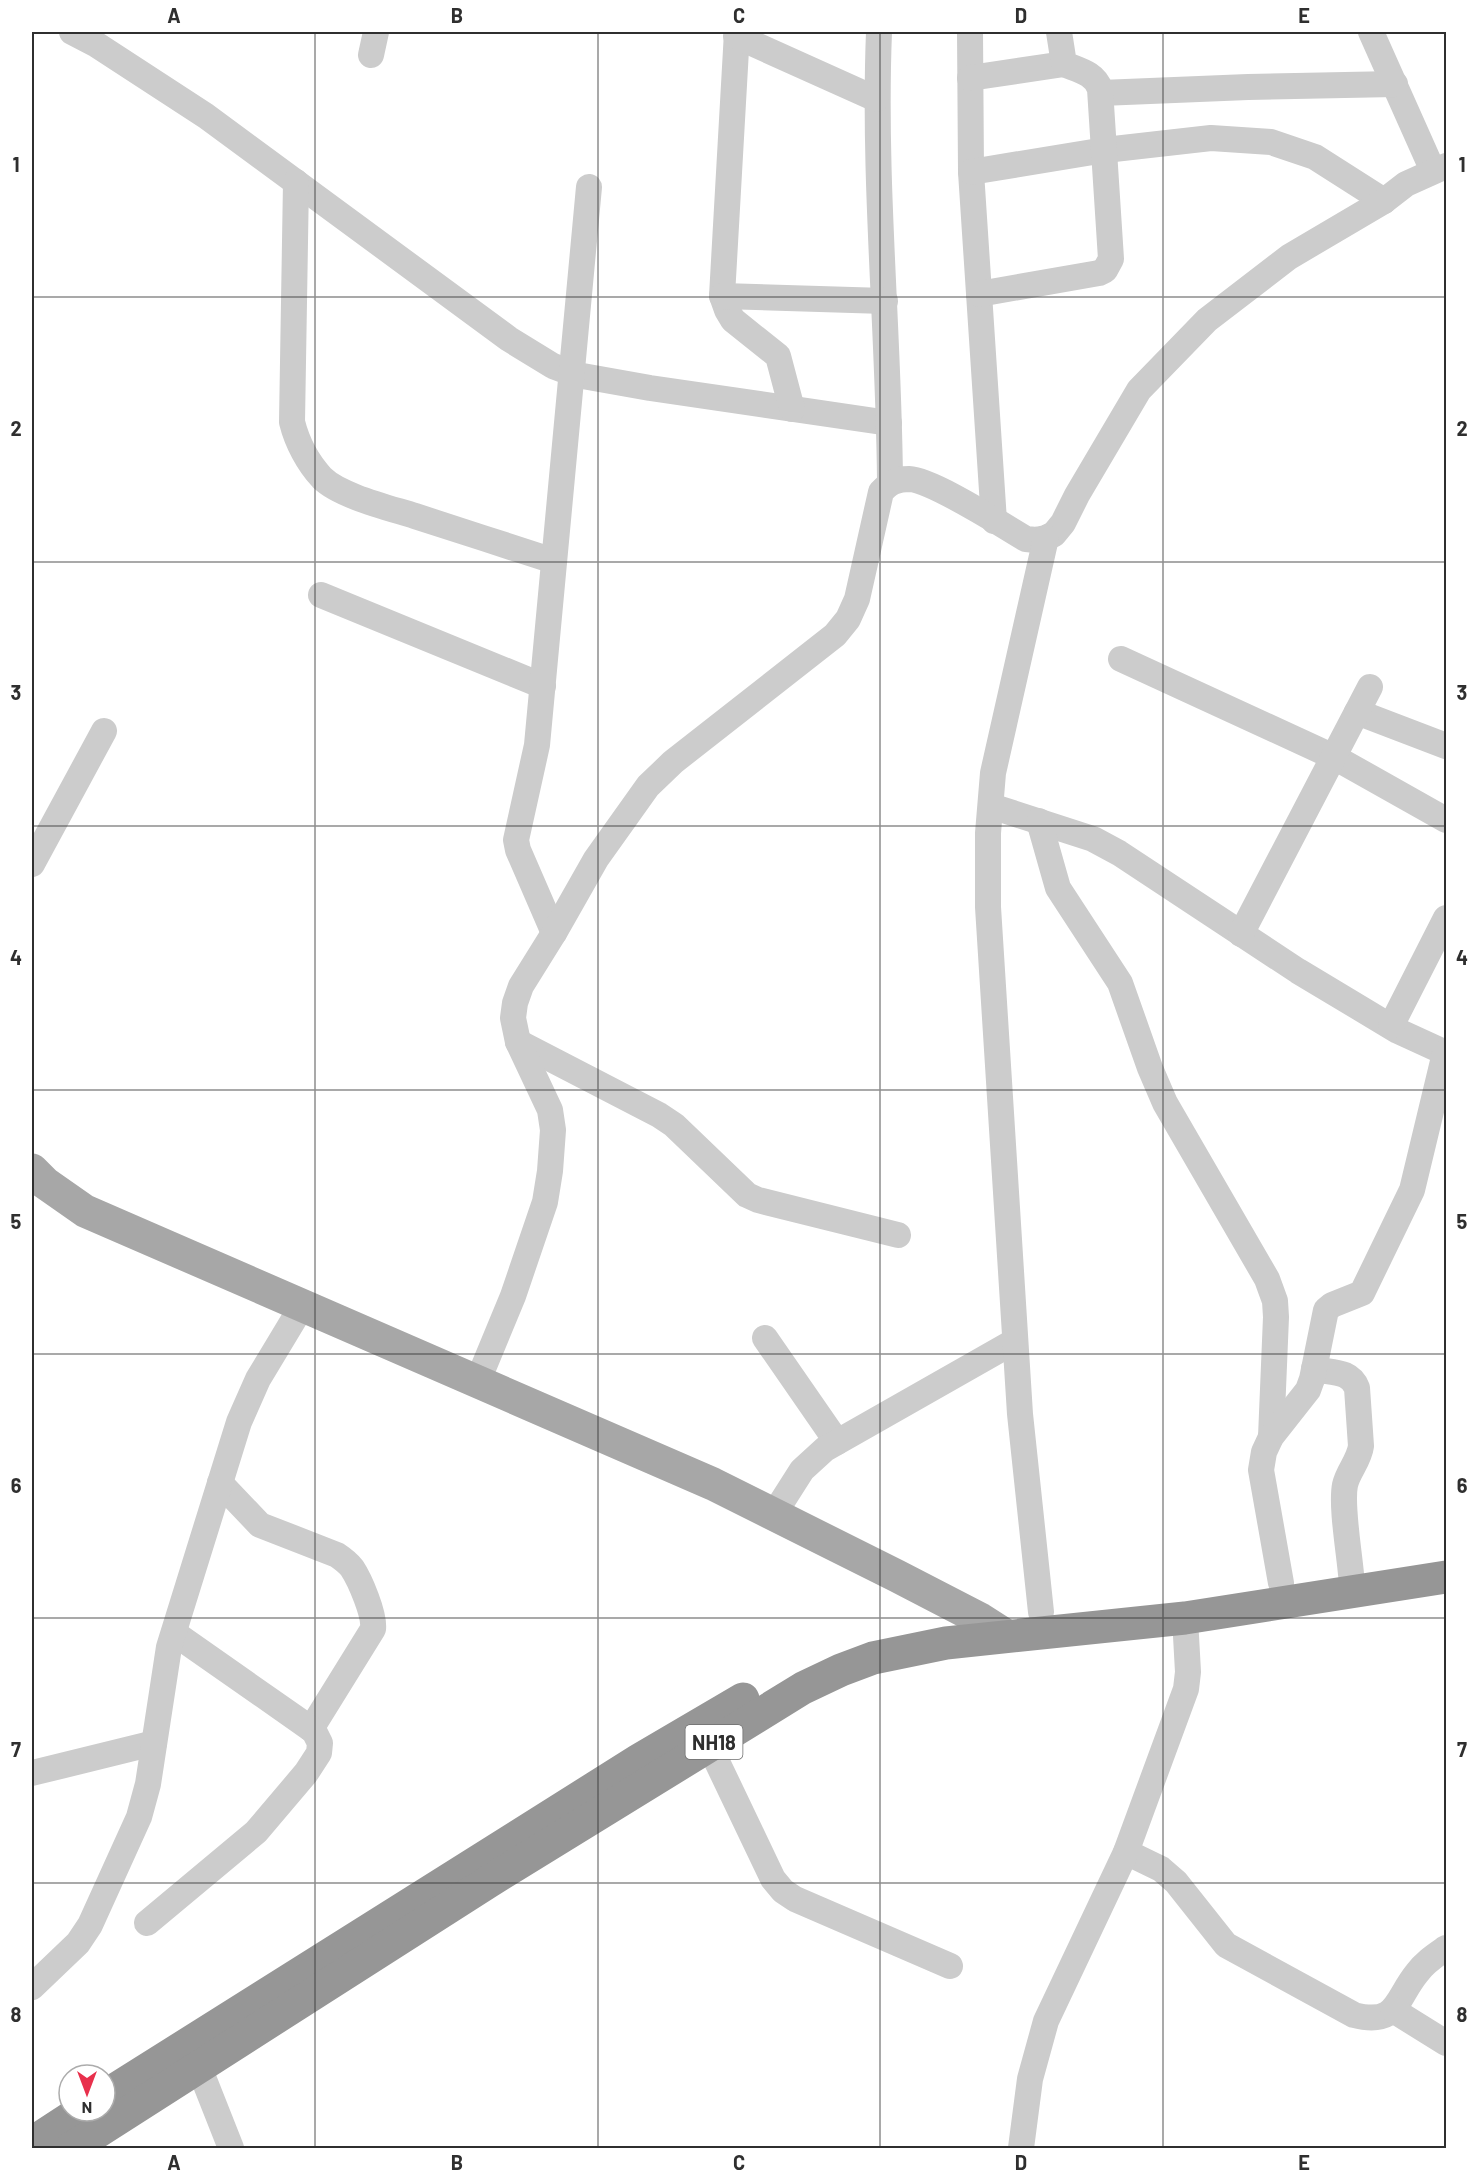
<svg xmlns="http://www.w3.org/2000/svg" width="1478" height="2180" font-family="Barlow,sans-serif">
<rect width="100%" height="100%" fill="#fff"/>
<g fill="none" stroke-linecap="round" stroke-linejoin="round">
<g stroke="#ccc" stroke-width="26">
<polyline points="72,32 97,45 206,116 509,339 553,366 577,375 650,388 889,423"/>
<polyline points="737,32 722,296 727,310 733,320 778,356 792,409"/>
<path d="M 879,32 C 873,182 889,332 890,482"/>
<polyline points="970,32 971,172 994,521"/>
<polyline points="1371,32 1433,171"/>
<polyline points="736,36 876,99"/>
<polyline points="371,55 376,32"/>
<polyline points="970,78 1064,64"/>
<polyline points="1101,93 1248,87 1395,84"/>
<polyline points="971,172 1105,150 1211,138 1271,142 1315,157 1384,201"/>
<path d="M 296,182 L 292,422 C 297,442 308,463 322,478 C 340,496 390,508 415,516 C 461,531 508,546 554,561"/>
<path d="M 979,294 L 1099,273 L 1105,270 L 1111,259 L 1100,89 C 1095,73 1078,70 1064,64 L 1059,32"/>
<polyline points="722,296 885,301"/>
<polyline points="321,595 543,686"/>
<polyline points="1121,659 1334,757 1446,820"/>
<polyline points="1357,712 1446,746"/>
<polyline points="991,806 1093,839 1119,853 1298,971 1398,1031 1446,1053"/>
<polyline points="1039,821 1058,888 1120,983 1150,1068 1165,1103 1267,1279 1275,1301 1276,1317 1271,1437"/>
<polyline points="32,864 104,731"/>
<polyline points="554,933 518,850 516,840 537,745 589,187"/>
<polyline points="1241,934 1370,687"/>
<polyline points="1391,1026 1446,918"/>
<polyline points="518,1042 659,1115 674,1125 747,1195 758,1200 898,1235"/>
<polyline points="765,1338 837,1442"/>
<path d="M 1314,1369 C 1332,1373 1350,1370 1357,1388 L 1361,1446 C 1359,1461 1348,1471 1345,1485 C 1341,1505 1349,1551 1351,1574"/>
<path d="M 477,1383 L 513,1296 L 545,1202 L 550,1171 L 553,1130 L 550,1110 L 518,1042 L 513,1018 L 515,1003 L 521,986 L 554,933 L 596,859 L 648,786 L 673,762 L 835,635 L 848,619 L 857,599 L 881,492 C 889,483 896,479 909,479 C 933,480 1002,525 1026,539 L 1036,540 L 1046,538 L 1054,534 L 1063,523 L 1077,495 L 1139,390 L 1207,320 L 1289,257 L 1384,201 L 1406,184 L 1446,166"/>
<path d="M 220,1483 L 260,1525 L 337,1555 C 343,1559 348,1563 352,1568 C 360,1580 375,1615 373,1629 L 311,1729"/>
<polyline points="774,1514 802,1470 825,1449 1015,1341"/>
<polyline points="1281,1583 1261,1470 1264,1452 1271,1437 1308,1390 1312,1379 1326,1310 1332,1305 1362,1293 1412,1190 1445,1053"/>
<polyline points="1041,1612 1020,1414 988,907 988,833 993,773 1046,538"/>
<polyline points="709,1745 773,1879 783,1891 795,1899 950,1966"/>
<polyline points="32,1773 154,1743"/>
<path d="M 1126,1852 L 1161,1869 L 1176,1882 L 1226,1945 L 1354,2015 C 1398,2026 1395,2000 1417,1973 C 1425,1962 1436,1955 1446,1948"/>
<polyline points="147,1923 256,1832 306,1773 319,1753 320,1743 314,1731 174,1633"/>
<polyline points="32,1987 78,1943 90,1925 139,1817 148,1784 169,1647 239,1422 258,1379 302,1306"/>
<polyline points="1393,2010 1446,2043"/>
<polyline points="199,2067 231,2148"/>
<polyline points="1021,2148 1030,2079 1046,2021 1126,1852 1186,1689 1188,1672 1185,1618"/>
</g>
<polyline stroke="#a7a7a7" stroke-width="33" points="32,1170 45,1183 85,1211 713,1484 897,1576 980,1619 1005,1635"/>
<g stroke="#969696" stroke-width="33">
<polyline points="105,2096 639,1760 743,1699"/>
<polyline points="32,2143 81,2111"/>
<polyline points="72,2148 488,1882 803,1688 841,1670 873,1658 946,1643 1185,1618 1446,1577"/>
</g>
</g>
<path fill="none" stroke="#2f2f2f" stroke-width="1.5" stroke-opacity="0.55" d="M 315,32 L 315,2148M 598,32 L 598,2148M 880,32 L 880,2148M 1163,32 L 1163,2148M 32,297 L 1446,297M 32,562 L 1446,562M 32,826 L 1446,826M 32,1090 L 1446,1090M 32,1354 L 1446,1354M 32,1618 L 1446,1618M 32,1883 L 1446,1883"/>
<g text-anchor="middle" dominant-baseline="central" stroke-width="6" stroke-linejoin="round" paint-order="stroke">
<rect fill="#fff" stroke="#6d6d6d" stroke-width="1.5" x="685.5" y="1725" width="57" height="34" rx="4.5"/>
<g font-size="20" font-weight="bold" fill="#2f2f2f">
<text x="714" y="1742">NH18</text>
</g>
</g>
<rect width="1478" height="2180" fill="none" stroke="#ffffff" stroke-width="66"/>
<g transform="translate(87 2093) rotate(180)"><circle r="28" fill="#ffffff" stroke="#acacac" stroke-width="1.5"/>
<path d="M0-4.5L10 22L0 15L-10 22Z" fill="#e8304c"/>
<text y="-9" font-size="16" font-weight="bold" text-anchor="middle" fill="#2f2f2f">N</text>
</g>
<rect x="33" y="33" width="1412" height="2114" fill="none" stroke="#2f2f2f" stroke-width="2"/>
<g font-size="20" text-anchor="middle" font-weight="bold" fill="#2f2f2f">
<text x="174" y="23">A</text>
<text x="457" y="23">B</text>
<text x="739" y="23">C</text>
<text x="1021" y="23">D</text>
<text x="1304" y="23">E</text>
<text x="16" y="172">1</text>
<text x="1462" y="172">1</text>
<text x="16" y="436">2</text>
<text x="1462" y="436">2</text>
<text x="16" y="700">3</text>
<text x="1462" y="700">3</text>
<text x="16" y="965">4</text>
<text x="1462" y="965">4</text>
<text x="16" y="1229">5</text>
<text x="1462" y="1229">5</text>
<text x="16" y="1493">6</text>
<text x="1462" y="1493">6</text>
<text x="16" y="1757">7</text>
<text x="1462" y="1757">7</text>
<text x="16" y="2022">8</text>
<text x="1462" y="2022">8</text>
<text x="174" y="2170">A</text>
<text x="457" y="2170">B</text>
<text x="739" y="2170">C</text>
<text x="1021" y="2170">D</text>
<text x="1304" y="2170">E</text>
</g>
</svg>
